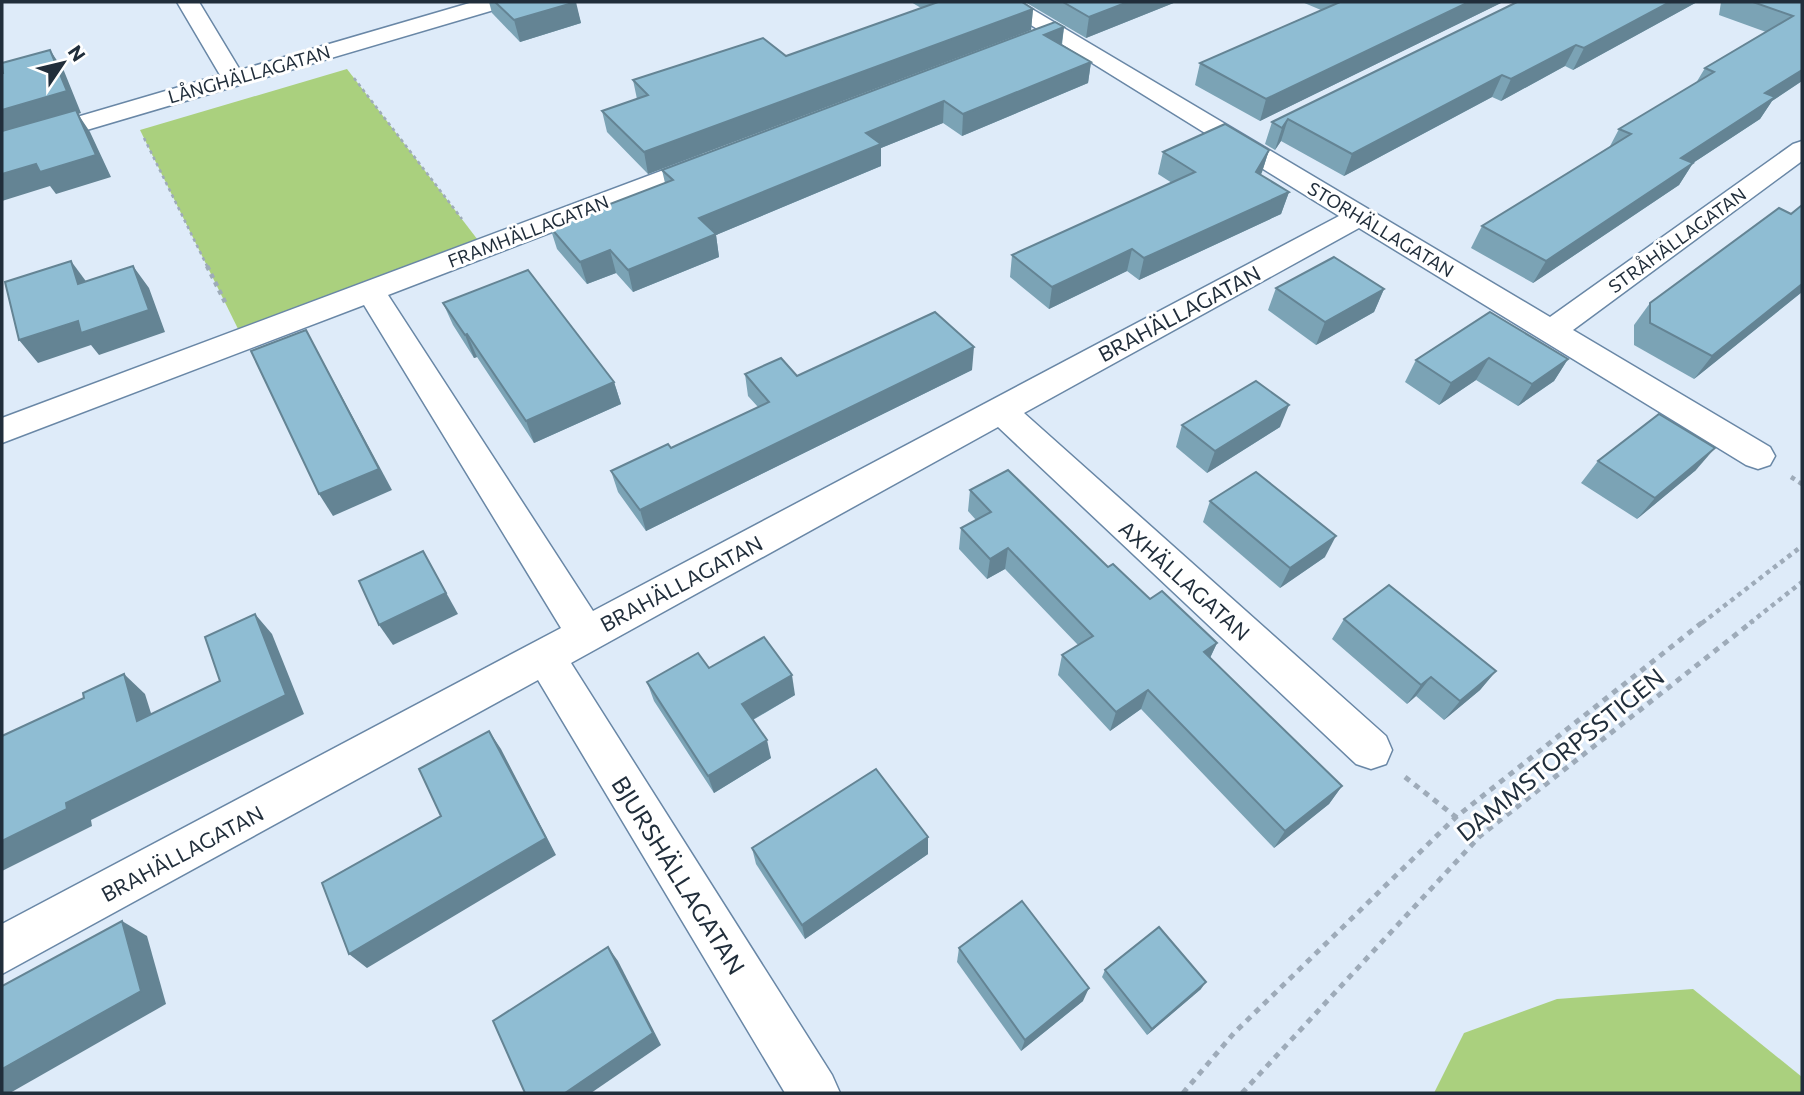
<svg xmlns="http://www.w3.org/2000/svg" width="1804" height="1095" font-family="Commissioner,sans-serif">
<rect width="100%" height="100%" fill="#deebf9"/>
<g fill="#aad07e">
<polygon points="347,69 484,248 243,339 140,130"/>
<polygon points="1693,989 1802,1077 1802,1093 1434,1093 1464,1033 1557,999"/>
</g>
<g fill="none" stroke-linecap="round" stroke-linejoin="round">
<defs>
<g id="street">
<polygon points="177,2 199,2 240,70 473,2 507,2 504,7 2,155 2,139 220,75"/>
<polygon points="994,2 1020,2 1550,317 1793,144 1802,141 1802,161 1573,330 1770,447 1775,456 1770,465 1758,469 1746,465 1359,228 1024,413 1386,736 1392,750 1386,764 1371,769 1356,764 998,427 571,663 832,1075 840,1093 785,1093 538,680 2,974 2,924 561,628 364,305 2,443 2,418 701,156 719,156 723,162 719,168 388,295 593,611 1339,216"/>
</g>
</defs>
<use href="#street" stroke="#6987a6" stroke-width="3"/>
<g stroke="#9eabb9" stroke-width="2.5" stroke-dasharray="3.5 3.5" stroke-linecap="butt">
<polyline points="354,78 462,219"/>
<polyline points="144,138 208,268"/>
</g>
<g stroke="#9eabb9" stroke-width="4.5" stroke-dasharray="4.5 4.5" stroke-linecap="butt">
<polyline points="207,266 227,306"/>
<polyline points="1791,477 1802,484"/>
<polyline points="1702,623 1802,546"/>
<polyline points="1750,623 1802,582"/>
</g>
<g stroke="#9eabb9" stroke-width="5" stroke-dasharray="6 6" stroke-linecap="butt">
<polyline points="1405,777 1480,836"/>
<polyline points="1183,1093 1234,1033 1456,817 1704,621"/>
<polyline points="1242,1093 1480,836 1753,621"/>
</g>
<use href="#street" fill="#fff" fill-rule="evenodd"/>
</g>
<g fill="#7ba3b5">
<polygon points="489,2 575,2 581,23 520,42 492,13"/>
<polygon points="911,2 1022,2 1033,9 1031,30 648,174 607,132 602,111 637,99 633,80 786,56 921,8"/>
<polygon points="1025,2 1176,2 1086,38"/>
<polygon points="1302,2 1503,2 1260,121 1195,85 1200,63 1321,10"/>
<polygon points="1517,2 1697,2 1573,70 1565,66 1501,101 1492,97 1344,176 1281,141 1275,150 1265,144 1272,122"/>
<polygon points="1721,2 1802,2 1802,81 1772,101 1760,119 1693,163 1679,185 1533,283 1471,248 1482,226 1609,148 1619,129 1696,83 1705,68 1766,32 1719,15"/>
<polygon points="1064,27 1062,45 1091,62 1088,83 962,136 943,123 881,148 881,166 716,235 719,257 633,292 616,273 587,284 557,249 550,227 665,183 662,170"/>
<polygon points="1269,150 1261,175 1289,192 1281,214 1139,280 1127,271 1049,309 1010,277 1012,255 1172,183 1158,174 1163,152"/>
<polygon points="1276,288 1384,289 1374,312 1316,345 1268,310"/>
<polygon points="1802,292 1694,379 1634,345 1634,325 1650,303"/>
<polygon points="443,303 614,382 621,404 534,443 477,357 474,358 453,325"/>
<polygon points="1490,312 1568,359 1554,381 1518,406 1476,380 1439,405 1405,382 1416,360"/>
<polygon points="972,370 646,531 618,492 611,471 671,448 758,407 748,396 745,374 797,376"/>
<polygon points="1182,425 1280,427 1207,473 1176,447"/>
<polygon points="1598,461 1696,470 1637,519 1581,483"/>
<polygon points="970,490 1108,567 1150,599 1217,643 1210,658 1342,786 1329,804 1274,848 1141,709 1110,731 1058,675 1062,655 1078,645 1005,569 987,579 959,549 961,528 976,520 968,511"/>
<polygon points="1210,501 1325,557 1280,588 1203,522"/>
<polygon points="1344,619 1496,671 1480,690 1444,720 1416,696 1407,704 1332,639"/>
<polygon points="709,668 795,695 753,720 771,758 714,793 654,701 647,682"/>
<polygon points="928,837 928,854 805,939 756,864 752,848"/>
<polygon points="959,948 1083,1001 1021,1051 957,962"/>
<polygon points="1105,970 1201,989 1147,1035 1102,977"/>
</g>
<g fill="#648494">
<polygon points="576,2 581,23 520,42 514,20"/>
<polygon points="1128,2 1176,2 1086,38 1089,17"/>
<polygon points="1469,2 1503,2 1260,121 1266,99"/>
<polygon points="1670,2 1697,2 1573,70 1584,48"/>
<polygon points="1033,9 1031,30 648,174 644,152"/>
<polygon points="1064,27 1061,48 1044,35"/>
<polygon points="1576,45 1565,66 1501,101 1511,79"/>
<polygon points="50,50 64,71 81,113 78,114 90,132 111,177 56,194 50,186 2,201 2,174 36,164 96,155 2,136 2,110"/>
<polygon points="1091,62 1088,83 962,136 963,114"/>
<polygon points="1802,70 1802,81 1772,101 1760,119 1667,180 1681,158 1765,93"/>
<polygon points="1502,75 1492,97 1344,176 1352,154"/>
<polygon points="944,101 943,123 881,148 881,166 716,235 719,257 633,292 628,270 699,218 866,133"/>
<polygon points="1288,119 1281,141 1275,150 1282,128"/>
<polygon points="1269,150 1262,172 1249,194 1256,172"/>
<polygon points="1693,163 1679,185 1533,283 1546,261"/>
<polygon points="1289,192 1281,214 1139,280 1144,258"/>
<polygon points="1132,249 1127,271 1049,309 1052,287"/>
<polygon points="610,250 616,273 587,284 580,262"/>
<polygon points="71,261 88,284 78,284"/>
<polygon points="133,266 149,288 165,332 99,355 91,345 38,363 19,340"/>
<polygon points="1802,284 1802,292 1694,379 1712,356"/>
<polygon points="1384,289 1374,312 1316,345 1325,322"/>
<polygon points="306,330 392,490 333,516 319,494"/>
<polygon points="467,334 477,357 474,358 465,335"/>
<polygon points="974,347 972,370 646,531 640,510"/>
<polygon points="1489,358 1476,380 1439,405 1451,383"/>
<polygon points="1568,359 1554,381 1518,406 1532,384"/>
<polygon points="614,382 621,404 534,443 526,421"/>
<polygon points="1289,405 1280,427 1207,473 1215,451"/>
<polygon points="1715,448 1696,470 1637,519 1655,498"/>
<polygon points="1336,536 1325,557 1280,588 1290,568"/>
<polygon points="1008,548 1005,569 987,579 990,559"/>
<polygon points="423,551 458,614 393,645 379,625"/>
<polygon points="255,614 272,634 304,714 91,820 92,826 2,871 2,841 66,803 286,695"/>
<polygon points="1217,643 1208,662 1204,652"/>
<polygon points="1496,671 1480,690 1444,720 1460,701"/>
<polygon points="124,674 145,694 159,739 137,721"/>
<polygon points="792,675 795,695 747,723 742,704"/>
<polygon points="1431,677 1416,696 1407,704 1421,685"/>
<polygon points="1148,690 1141,709 1110,731 1116,712"/>
<polygon points="489,731 501,749 556,855 367,968 349,954 546,838"/>
<polygon points="767,740 771,758 714,793 708,776"/>
<polygon points="1342,786 1329,804 1274,848 1285,831"/>
<polygon points="928,837 928,854 805,939 802,925"/>
<polygon points="122,921 147,936 166,1004 10,1093 2,1093 2,1069"/>
<polygon points="608,947 618,961 661,1045 591,1093 565,1093"/>
<polygon points="1206,982 1201,989 1147,1035 1152,1029"/>
<polygon points="1089,988 1083,1001 1021,1051 1025,1040"/>
</g>
<g fill="#8fbdd3" stroke="#648494" stroke-width="2">
<polygon points="495,2 576,2 514,20"/>
<polygon points="938,2 1022,2 1033,9 644,152 602,111 648,95 633,80 763,38 786,56"/>
<polygon points="1063,2 1128,2 1089,17"/>
<polygon points="1340,2 1469,2 1266,99 1200,63"/>
<polygon points="1517,2 1670,2 1584,48 1576,45 1511,79 1502,75 1352,154 1288,119 1282,128 1272,122"/>
<polygon points="1753,2 1802,2 1802,70 1765,93 1775,97 1681,158 1693,163 1546,261 1482,226 1631,134 1619,129 1714,72 1705,68 1793,16"/>
<polygon points="1055,22 1064,27 1044,35 1091,62 963,114 944,101 866,133 881,144 699,218 716,234 628,270 610,250 580,262 550,227 673,180 662,170"/>
<polygon points="50,50 67,91 2,110 2,73 3,73 2,63"/>
<polygon points="76,110 96,155 40,172 36,164 2,174 2,131"/>
<polygon points="1225,124 1269,150 1256,172 1289,192 1144,258 1132,249 1052,287 1012,255 1195,172 1163,152"/>
<polygon points="1802,205 1802,284 1712,356 1650,323 1650,303 1779,208 1791,214"/>
<polygon points="1334,257 1384,289 1325,322 1276,288"/>
<polygon points="71,261 78,284 133,266 149,310 81,333 78,321 19,340 5,282"/>
<polygon points="528,270 614,382 526,421 467,334 465,335 443,303"/>
<polygon points="935,312 974,347 640,510 611,471 668,444 671,448 769,402 745,374 781,358 797,376"/>
<polygon points="1490,312 1568,359 1532,384 1489,358 1451,383 1416,360"/>
<polygon points="306,330 379,469 319,494 251,351"/>
<polygon points="1256,381 1289,405 1215,451 1182,425"/>
<polygon points="1659,414 1715,448 1655,498 1598,461"/>
<polygon points="1008,470 1108,567 1113,564 1150,599 1162,591 1217,643 1204,652 1342,786 1285,831 1148,690 1116,712 1062,655 1093,636 1008,548 990,559 961,528 991,512 970,490"/>
<polygon points="1256,472 1336,536 1290,568 1210,501"/>
<polygon points="423,551 446,593 379,625 359,581"/>
<polygon points="1389,585 1496,671 1460,701 1431,677 1421,685 1344,619"/>
<polygon points="255,614 286,695 66,803 67,809 2,841 2,736 84,698 83,693 124,674 137,721 220,681 205,637"/>
<polygon points="764,637 792,675 742,704 767,740 708,776 647,682 698,653 709,668"/>
<polygon points="489,731 546,838 349,954 322,883 441,816 419,769"/>
<polygon points="876,769 928,837 802,925 752,848"/>
<polygon points="1022,901 1089,988 1025,1040 959,948"/>
<polygon points="122,921 141,991 2,1069 2,986"/>
<polygon points="1159,927 1206,982 1152,1029 1105,970"/>
<polygon points="608,947 653,1033 565,1093 525,1093 493,1021"/>
</g>
<g text-anchor="middle" dominant-baseline="central" stroke-width="6" stroke-linejoin="round" paint-order="stroke">
<g font-size="18" fill="#212e3b" stroke="#fff">
<text transform="translate(249 74) rotate(-16)">LÅNGHÄLLAGATAN</text>
<text transform="translate(1381 229) rotate(31)">STORHÄLLAGATAN</text>
<text transform="translate(528 231) rotate(-21)">FRAMHÄLLAGATAN</text>
<text transform="translate(1677 240) rotate(-36)">STRÅHÄLLAGATAN</text>
</g>
<g font-size="21" fill="#212e3b" stroke="#fff">
<text transform="translate(1179 313) rotate(-28)">BRAHÄLLAGATAN</text>
<text transform="translate(1185 580) rotate(42)">AXHÄLLAGATAN</text>
<text transform="translate(681 583) rotate(-28)">BRAHÄLLAGATAN</text>
<text transform="translate(182 853) rotate(-28)">BRAHÄLLAGATAN</text>
</g>
<g font-size="24" fill="#212e3b" stroke="#fff">
<text transform="translate(1560 754) rotate(-39)">DAMMSTORPSSTIGEN</text>
<text transform="translate(679 875) rotate(58)">BJURSHÄLLAGATAN</text>
</g>
</g>
<rect width="1804" height="1095" fill="none" stroke="#212e3b" stroke-width="7"/>
<g transform="translate(63 63) rotate(55)" stroke="#ffffff" stroke-width="5" paint-order="stroke">
<path d="M0-5L12 26L0 18L-12 26Z" fill="#212e3b"/>
<text y="-10" font-size="19" font-weight="bold" text-anchor="middle" fill="#212e3b">N</text>
</g>
</svg>
